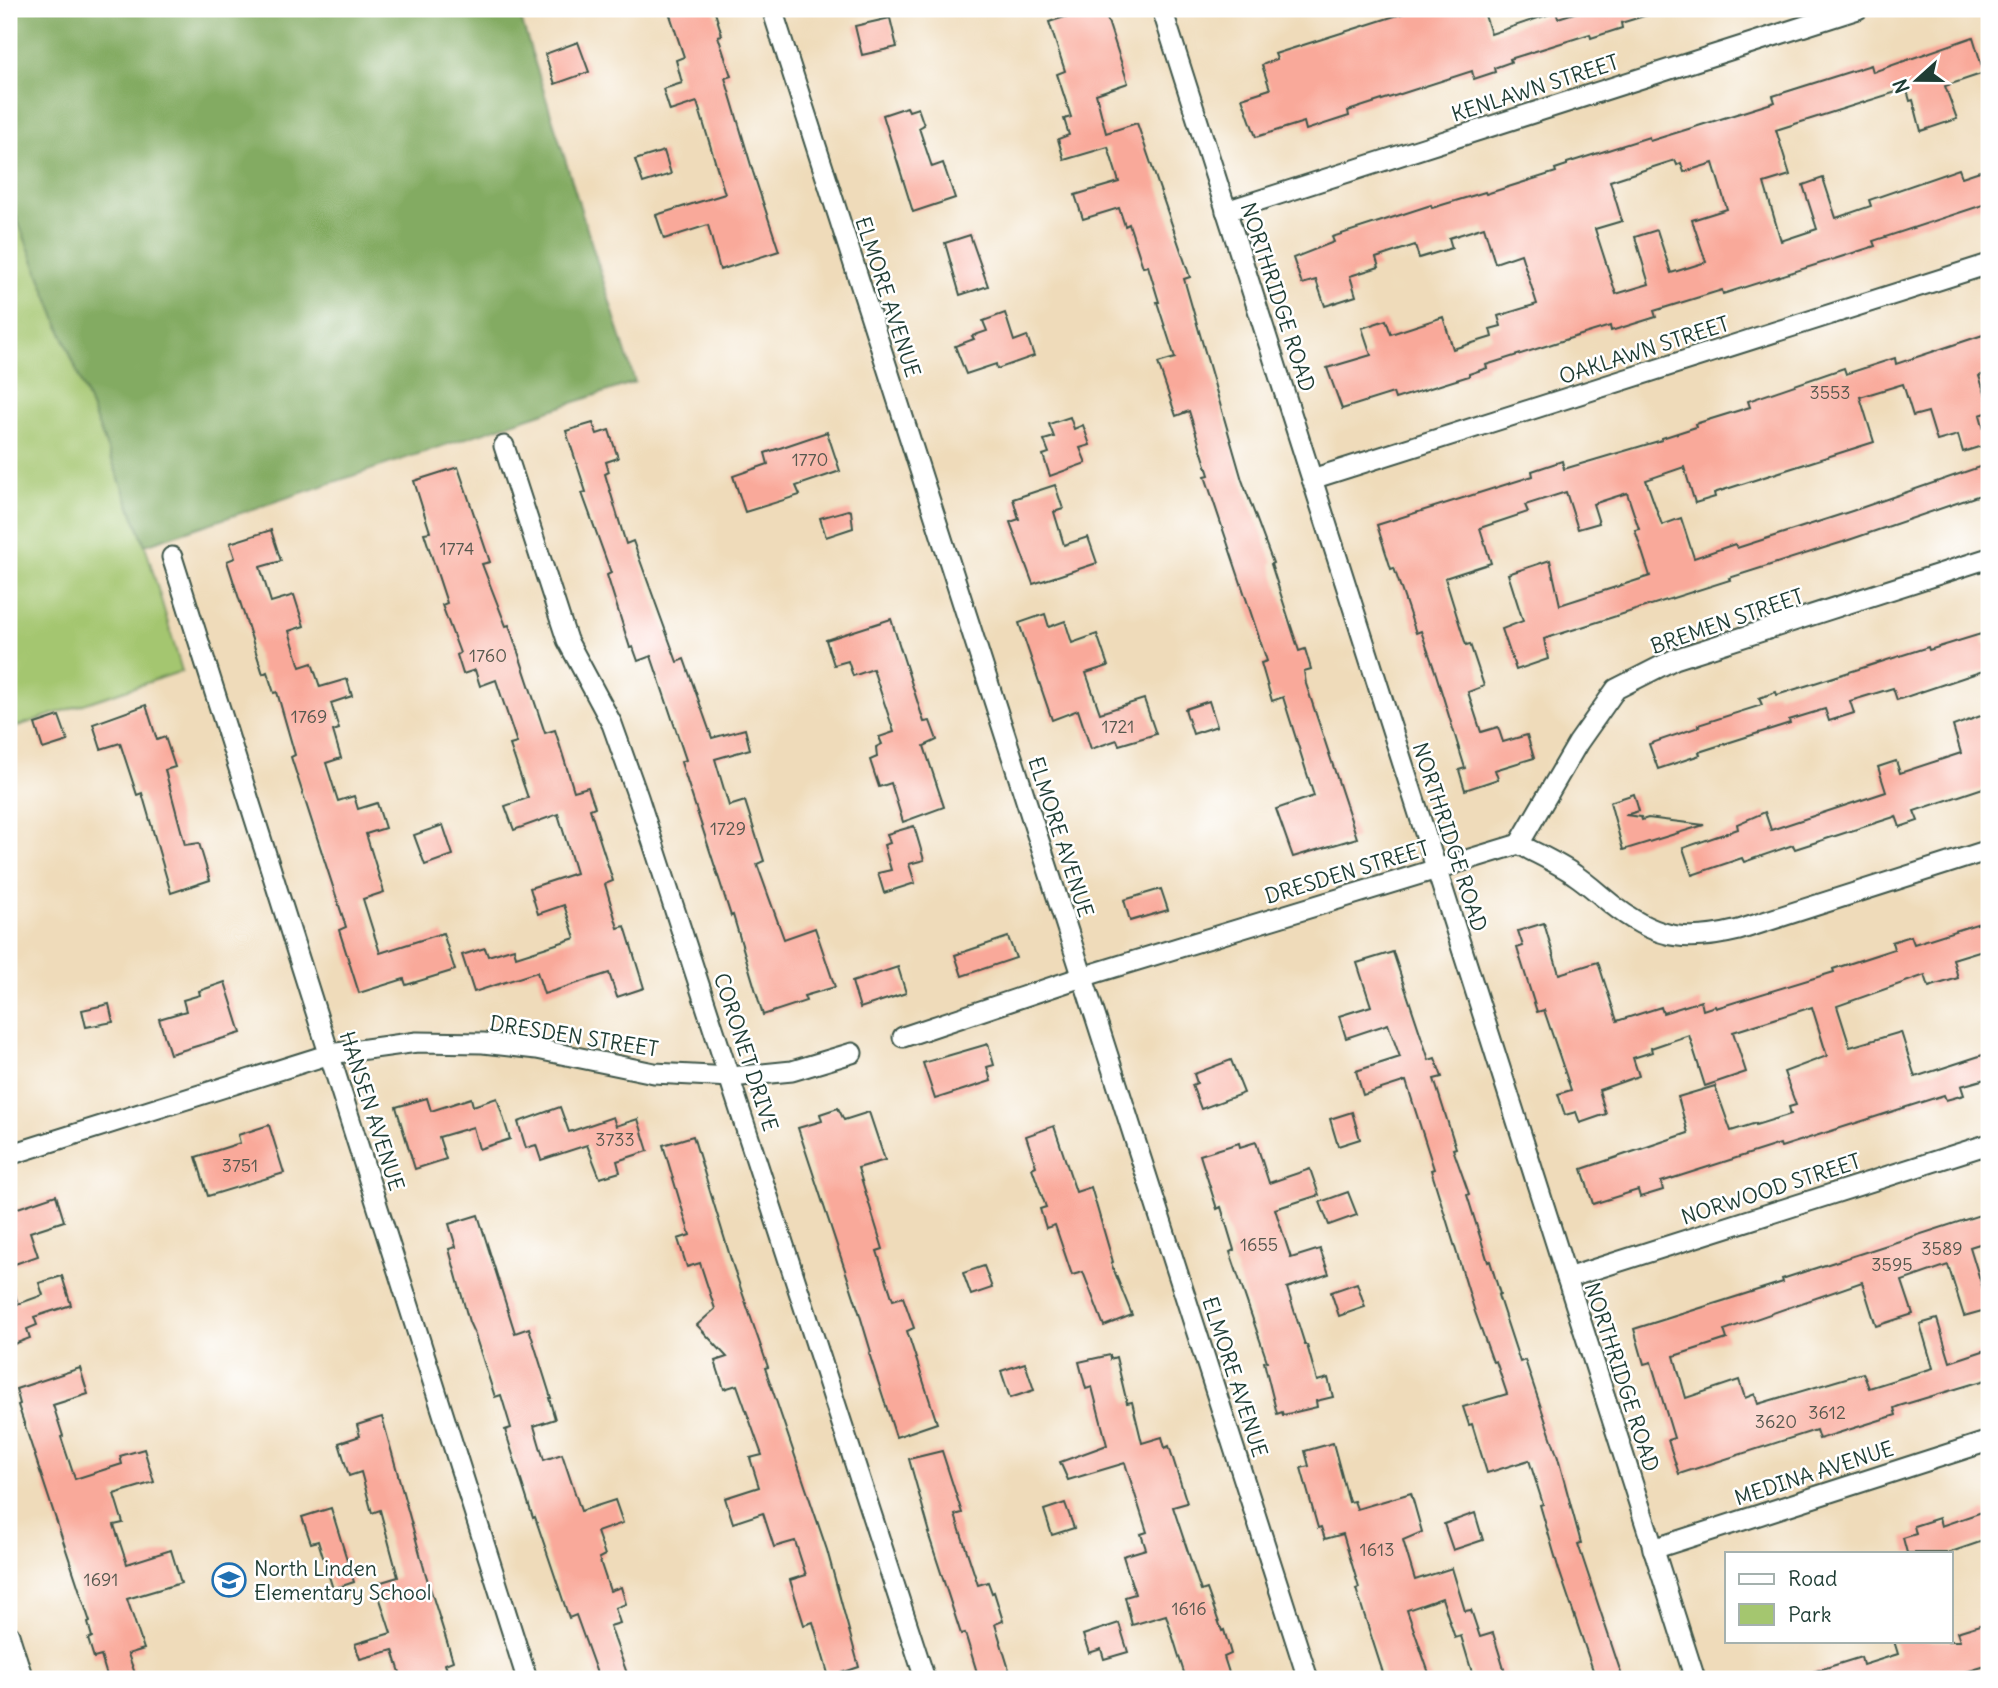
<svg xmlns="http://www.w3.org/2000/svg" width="1998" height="1688" font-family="Delius,sans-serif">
<rect width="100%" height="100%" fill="#fff"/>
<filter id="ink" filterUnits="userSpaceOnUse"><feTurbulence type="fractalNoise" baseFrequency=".0143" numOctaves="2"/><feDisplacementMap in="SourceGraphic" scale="14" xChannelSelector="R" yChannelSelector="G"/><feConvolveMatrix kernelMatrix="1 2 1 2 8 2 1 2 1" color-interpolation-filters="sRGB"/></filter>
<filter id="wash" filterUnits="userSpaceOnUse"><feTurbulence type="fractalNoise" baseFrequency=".00686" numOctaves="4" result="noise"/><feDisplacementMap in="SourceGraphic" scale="28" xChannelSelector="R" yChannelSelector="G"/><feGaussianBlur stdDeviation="1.57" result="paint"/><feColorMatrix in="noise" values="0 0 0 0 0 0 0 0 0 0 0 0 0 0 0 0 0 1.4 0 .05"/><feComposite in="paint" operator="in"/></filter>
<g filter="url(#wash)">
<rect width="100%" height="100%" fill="#efdbba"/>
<polygon fill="#a4c66f" stroke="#628252" stroke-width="2" points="9,198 145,545 182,671 9,729"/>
<polygon fill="#83ab62" stroke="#51744b" stroke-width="2" points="9,9 518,9 635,382 145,545 9,198"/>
<g id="blocks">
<g fill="#f9a99a" fill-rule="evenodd">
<polygon points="668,9 714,9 722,35 718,36 731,76 725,78 753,172 779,251 720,270 708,225 664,239 656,215 725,194 697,102 670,111 663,89 682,83 676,60 684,57"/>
<polygon points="1090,9 1104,9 1128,83 1096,94 1106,133 1137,123 1190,277 1184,279 1242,480 1273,563 1271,564 1299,651 1305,649 1311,669 1304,671 1306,684 1357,838 1293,857 1276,809 1314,796 1283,697 1272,701 1261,663 1267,661 1205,476 1209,475 1189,411 1176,416 1158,363 1175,358 1157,302 1159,302 1148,266 1143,267 1129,224 1125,226 1119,208 1083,219 1075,195 1119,182 1108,147 1064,160 1058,139 1069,135 1064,119 1071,117 1057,74 1065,71 1049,22"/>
<polygon points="1417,9 1483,9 1491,34 1556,12 1558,18 1587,9 1654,9 1654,13 1621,23 1622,28 1591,38 1590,34 1510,59 1511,62 1494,68 1495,72 1474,79 1472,71 1348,111 1349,116 1306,130 1304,122 1256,137 1242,98 1270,89 1262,65 1277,59 1275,54"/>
<polygon points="890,18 897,47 862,55 855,26"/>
<path d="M 1973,37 L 1984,73 L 1945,86 L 1957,119 L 1921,131 L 1913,100 L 1910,101 L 1907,90 L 1896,94 L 1896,92 L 1776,130 L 1790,175 L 1764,183 L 1781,241 L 1817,229 L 1803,185 L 1823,178 L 1836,218 L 1871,206 L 1869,200 L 1959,169 L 1962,177 L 1989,168 L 1989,203 L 1873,241 L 1875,246 L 1828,261 L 1723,294 L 1722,290 L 1654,311 L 1656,317 L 1611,331 L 1610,326 L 1555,343 L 1486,365 L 1487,368 L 1469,374 L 1469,376 L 1395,399 L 1393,393 L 1342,409 L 1327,368 L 1371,355 L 1362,328 L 1386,320 L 1391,334 L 1443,317 L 1453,349 L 1492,337 L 1490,329 L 1501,326 L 1498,316 L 1537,304 L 1521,254 L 1495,263 L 1484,227 L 1449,238 L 1452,248 L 1419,258 L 1415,245 L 1376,258 L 1379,267 L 1350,276 L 1356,296 L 1325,306 L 1316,280 L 1302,284 L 1293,258 L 1334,242 L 1332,237 L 1388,219 L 1431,205 L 1432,208 L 1485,192 L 1486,194 L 1556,172 L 1555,169 L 1567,165 L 1567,163 L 1649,137 L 1650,141 L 1775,102 L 1773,96 L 1871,65 L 1873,72 ZM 1675,160 L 1677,165 L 1681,163 L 1684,172 L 1713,163 L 1727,209 L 1692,220 L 1706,262 L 1671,273 L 1657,230 L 1635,237 L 1649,284 L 1616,294 L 1595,229 L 1622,221 L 1610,181 Z"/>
<polygon points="578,42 589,72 555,84 545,54"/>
<polygon points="907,107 909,111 918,108 924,125 919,128 932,167 943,163 955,198 913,212 883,115"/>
<polygon points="664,151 671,174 643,183 635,160"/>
<polygon points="970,235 988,286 960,295 945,243"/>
<polygon points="1005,313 1014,341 1027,336 1034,356 997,369 996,364 966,374 955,346 974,339 972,336 987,331 983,321"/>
<polygon points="1989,333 1989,372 1979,376 1989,405 1989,412 1980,415 1988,444 1963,452 1958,435 1937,441 1928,412 1913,416 1903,384 1860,397 1874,442 1714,493 1715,497 1695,503 1684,467 1646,480 1662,525 1681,518 1694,558 1735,544 1737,548 1852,511 1985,465 1989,479 1989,492 1843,542 1729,578 1730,580 1544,639 1548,659 1516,670 1502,629 1523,621 1508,574 1550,560 1560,605 1650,576 1635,530 1639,529 1627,493 1593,504 1599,523 1578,529 1566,492 1525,505 1528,512 1480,528 1491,563 1445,578 1466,645 1470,644 1484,686 1468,692 1481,732 1498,727 1503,742 1527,735 1534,758 1495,770 1498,779 1465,790 1459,770 1465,768 1436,674 1421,631 1416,633 1394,568 1391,569 1377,525 1533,476 1532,471 1562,461 1564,469 1662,440 1662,438 1696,427 1695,424 1750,407 1748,401 1844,368 1846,374 1895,358 1896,364"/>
<polygon points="1070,417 1074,429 1083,425 1090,445 1080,448 1086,463 1050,476 1043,455 1049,453 1044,440 1054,437 1049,424"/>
<polygon points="593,423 597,434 609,430 618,458 606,462 609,472 605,474 626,544 633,541 677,662 684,659 712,738 745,729 750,749 715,759 729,806 745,801 764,861 757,864 784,939 815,928 835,987 804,996 806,1001 763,1015 733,915 731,916 681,762 686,760 651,656 638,661 633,647 630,648 607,575 611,573 582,493 586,492 566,431"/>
<polygon points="827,432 840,471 796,486 800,495 745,512 733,476 768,464 765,453"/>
<polygon points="458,467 490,562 482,564 506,626 509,625 545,733 555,730 574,791 588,787 595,807 590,809 613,881 605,884 618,928 625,926 644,988 617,997 609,973 544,994 537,972 474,992 462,955 485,948 488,956 514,948 516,957 575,938 564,905 538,914 530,888 576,873 558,814 514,830 505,806 528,798 510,745 517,743 496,680 480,686 475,670 463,674 457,655 460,653 442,605 447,603 424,533 430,532 414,481"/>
<polygon points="1055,485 1063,509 1054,512 1064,545 1088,537 1097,563 1033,584 1010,522 1019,519 1013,499"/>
<polygon points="848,510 851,511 853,528 826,537 820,518"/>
<polygon points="271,530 281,561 260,567 271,602 294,595 304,626 289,631 300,667 312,663 320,687 347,679 352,696 331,703 339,729 333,731 341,758 326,763 338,801 354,796 358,809 377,803 385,828 366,834 384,892 363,899 380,953 443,933 455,970 406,985 404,979 359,993 339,930 346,927 291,757 295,755 277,692 274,693 267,672 263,674 227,561 235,558 230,543"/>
<polygon points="1045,614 1049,627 1065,621 1072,643 1097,634 1108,666 1086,673 1100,713 1144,699 1156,734 1119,745 1117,740 1091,749 1078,710 1052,720 1019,623"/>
<polygon points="891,619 924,722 930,721 937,740 924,746 944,807 903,822 891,783 879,787 870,760 877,757 876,747 882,744 879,737 894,732 873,669 853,676 848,661 834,665 826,640"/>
<polygon points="1981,634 1984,644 1989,643 1989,669 1897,700 1893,688 1850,701 1854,713 1829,721 1825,709 1789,720 1790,723 1699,752 1700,755 1658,769 1649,744 1699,727 1698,725 1762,705 1759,698 1776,692 1777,695 1928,647 1929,650"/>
<polygon points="1209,701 1217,726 1193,734 1185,709"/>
<polygon points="146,705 157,740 165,737 175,767 165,770 185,845 199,843 210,880 171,893 142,793 137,795 120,743 101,749 93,724"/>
<polygon points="1989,713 1989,786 1914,811 1918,821 1900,827 1896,816 1894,817 1795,849 1793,845 1744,862 1742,858 1692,875 1683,848 1738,829 1737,824 1765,812 1771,830 1886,792 1878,767 1896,761 1900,773 1961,753 1953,726"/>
<polygon points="59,716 68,741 43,749 35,724"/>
<polygon points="1634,794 1639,811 1625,815 1641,817 1642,820 1648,818 1704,825 1623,850 1610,802"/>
<polygon points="443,825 453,855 425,865 414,835"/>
<polygon points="914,826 924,860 909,864 915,883 884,893 878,873 891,870 884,845 890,843 887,834"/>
<polygon points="1161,889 1168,910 1130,921 1124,900"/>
<polygon points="1989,920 1989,948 1953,959 1958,978 1929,987 1925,975 1837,1006 1850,1047 1901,1032 1915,1077 1989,1053 1989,1078 1961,1086 1964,1095 1946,1100 1944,1095 1781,1147 1780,1144 1661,1182 1663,1190 1640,1197 1638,1190 1593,1204 1582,1169 1688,1133 1678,1097 1715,1086 1731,1131 1756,1123 1756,1125 1791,1114 1789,1107 1796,1105 1784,1072 1827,1056 1812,1007 1733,1032 1746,1072 1705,1086 1689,1035 1651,1048 1652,1052 1633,1058 1639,1076 1599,1090 1606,1114 1580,1123 1576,1112 1565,1115 1558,1094 1571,1090 1544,1010 1537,1012 1517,948 1523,946 1518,931 1544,923 1559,974 1598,962 1617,1021 1661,1007 1663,1013 1701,1001 1703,1010 1715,1006 1716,1008 1834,972 1833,969 1894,949 1892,942 1911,936 1914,944"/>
<polygon points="1008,937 1016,958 962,976 955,955"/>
<polygon points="1393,952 1429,1060 1435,1058 1442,1077 1434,1079 1456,1148 1453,1149 1469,1194 1467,1195 1488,1262 1490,1261 1500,1294 1498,1295 1520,1362 1525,1360 1558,1458 1581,1543 1578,1544 1623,1679 1596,1679 1559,1570 1540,1505 1543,1504 1529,1460 1487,1473 1472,1424 1469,1425 1463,1407 1507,1394 1496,1361 1493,1362 1475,1312 1431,1170 1434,1169 1406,1081 1363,1095 1356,1071 1400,1057 1388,1024 1346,1038 1339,1016 1371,1006 1357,963"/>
<polygon points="898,967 906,993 860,1008 852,982"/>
<polygon points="225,982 241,1033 170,1054 159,1019 186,1011 183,1000 200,995 199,991"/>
<polygon points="109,1004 113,1022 86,1027 82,1010"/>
<polygon points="988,1044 994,1065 987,1067 991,1081 935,1099 923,1063"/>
<polygon points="1231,1060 1244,1093 1201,1109 1192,1085 1197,1083 1194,1074"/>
<polygon points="427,1098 431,1111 471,1098 473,1106 497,1098 510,1139 479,1149 473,1127 439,1137 446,1159 415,1169 396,1107"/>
<polygon points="560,1107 569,1132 613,1117 616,1126 638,1119 648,1151 617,1161 620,1172 600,1178 587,1145 541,1160 536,1145 526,1148 518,1122"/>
<polygon points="838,1108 844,1120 869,1112 885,1160 858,1168 883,1249 877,1251 893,1300 903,1297 914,1328 907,1331 937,1423 896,1437 869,1353 871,1352 859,1312 798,1128 822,1121 820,1114"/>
<polygon points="1352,1112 1360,1139 1338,1146 1330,1119"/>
<polygon points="269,1125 284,1173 208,1196 196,1157 240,1143 238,1135"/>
<polygon points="1054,1126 1076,1192 1091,1187 1113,1262 1111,1263 1132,1315 1104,1326 1083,1272 1072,1275 1055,1225 1046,1228 1040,1209 1046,1207 1032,1168 1036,1166 1026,1136"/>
<polygon points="693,1136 733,1266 768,1367 765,1368 827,1550 859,1667 829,1677 813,1622 804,1625 790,1580 806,1575 795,1541 774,1547 763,1513 733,1523 725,1498 759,1487 750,1458 762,1455 737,1385 724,1389 715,1361 727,1357 697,1325 715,1309 700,1263 687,1267 678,1239 690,1235 663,1145"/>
<polygon points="1256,1142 1269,1183 1310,1169 1319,1195 1275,1209 1291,1258 1320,1249 1329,1274 1287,1288 1305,1345 1307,1345 1317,1381 1328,1378 1333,1397 1316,1401 1317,1407 1283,1415 1282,1412 1277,1414 1264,1362 1267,1361 1230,1252 1234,1250 1221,1207 1217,1209 1200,1155 1239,1143 1240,1147"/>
<polygon points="1348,1192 1357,1215 1329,1225 1320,1202"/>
<polygon points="56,1195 64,1221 30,1232 38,1256 9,1266 9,1211"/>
<polygon points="1989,1212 1989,1241 1970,1247 1989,1309 1964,1316 1948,1265 1902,1281 1913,1314 1876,1326 1862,1282 1724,1330 1727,1339 1674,1356 1686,1398 1739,1380 1745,1398 1755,1394 1758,1404 1863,1373 1869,1388 1933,1368 1920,1324 1937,1319 1950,1362 1989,1349 1989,1379 1899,1406 1894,1408 1896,1415 1819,1439 1816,1430 1679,1474 1668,1440 1674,1438 1651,1362 1644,1364 1634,1329 1783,1282 1782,1279"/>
<polygon points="478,1215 515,1333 529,1328 551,1398 549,1398 555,1419 534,1426 544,1460 562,1454 581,1511 615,1500 623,1523 597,1532 605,1555 599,1558 610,1591 621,1587 626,1604 615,1608 620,1623 610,1626 629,1679 599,1679 576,1615 569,1618 535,1517 533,1518 505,1430 511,1428 501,1395 495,1397 475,1335 469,1322 449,1249 456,1247 449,1224"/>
<polygon points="984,1266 992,1288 971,1295 963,1273"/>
<polygon points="62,1276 71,1305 34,1317 37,1325 27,1329 30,1338 9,1346 9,1286 12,1285 18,1304 43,1295 39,1283"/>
<polygon points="1357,1283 1365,1307 1339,1316 1331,1292"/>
<polygon points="1110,1355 1110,1359 1116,1357 1127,1403 1132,1402 1142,1443 1162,1437 1165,1448 1169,1446 1187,1503 1173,1507 1201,1591 1207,1589 1222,1631 1224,1630 1231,1654 1224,1657 1231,1679 1186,1679 1166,1615 1132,1625 1125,1597 1135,1594 1123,1556 1146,1549 1141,1534 1147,1532 1125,1463 1068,1480 1060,1462 1107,1445 1092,1387 1086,1389 1079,1362"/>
<polygon points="1025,1363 1034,1390 1010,1398 1001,1371"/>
<polygon points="80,1368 88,1394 53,1405 63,1436 61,1437 75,1479 122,1464 120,1456 144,1449 154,1482 114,1494 123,1523 114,1525 127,1564 171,1550 181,1583 127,1599 144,1649 128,1654 137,1679 108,1679 101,1656 94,1658 88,1639 92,1637 88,1623 90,1622 18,1405 20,1404 16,1389"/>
<polygon points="382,1417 425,1572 453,1661 445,1664 450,1679 402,1679 393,1650 360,1659 355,1644 391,1633 375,1584 398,1577 380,1510 372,1513 361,1472 349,1476 339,1443 360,1436 357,1425"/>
<polygon points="1333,1443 1349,1502 1354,1501 1357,1509 1411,1493 1422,1532 1403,1540 1415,1580 1452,1568 1465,1611 1471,1610 1480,1637 1493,1633 1507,1679 1474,1679 1461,1636 1455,1638 1442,1598 1407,1610 1431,1679 1385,1679 1356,1589 1359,1588 1343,1534 1325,1539 1321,1527 1318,1528 1301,1468 1309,1466 1305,1451"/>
<polygon points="942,1451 962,1513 955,1515 978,1585 988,1582 992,1593 994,1592 1003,1621 995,1624 1012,1679 979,1679 965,1633 961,1634 928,1533 930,1533 909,1459"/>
<polygon points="1065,1503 1074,1528 1052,1535 1044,1510"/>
<polygon points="331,1508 354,1582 333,1589 318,1541 311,1543 302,1517"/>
<polygon points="1985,1511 1989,1523 1989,1539 1948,1553 1907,1553 1903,1538 1916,1534 1914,1526 1939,1518 1941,1526"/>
<polygon points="1475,1513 1483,1540 1453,1550 1444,1524"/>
<polygon points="1119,1623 1128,1652 1104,1659 1101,1649 1089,1653 1083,1635"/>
<polygon points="1986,1623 1989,1634 1989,1665 1969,1671 1943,1679 1804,1679 1803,1675 1861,1657 1863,1665 1898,1654 1894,1641 1960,1641 1957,1632"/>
</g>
</g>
</g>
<g filter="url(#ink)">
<use href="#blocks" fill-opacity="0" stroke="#3e5548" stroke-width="2"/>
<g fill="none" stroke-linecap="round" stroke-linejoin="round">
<defs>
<g id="street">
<polyline points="772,9 1308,1679"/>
<polyline points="1162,9 1695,1679"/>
<polyline points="1226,211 1858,9"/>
<polyline points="504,446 567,640 612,724 638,797 925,1679"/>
<polyline points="1312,479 1989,264"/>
<polyline points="172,557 527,1679"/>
<polyline points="1519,844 1578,743 1616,689 1675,659 1989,558"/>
<path d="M 903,1037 L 1082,977 L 1519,844 C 1537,854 1558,863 1575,875 C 1590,885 1603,898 1618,909 C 1659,940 1690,942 1739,930 L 1989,850"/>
<polyline points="9,1155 330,1054 417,1042 483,1043 537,1049 654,1073 731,1077 792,1071 852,1053"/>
<polyline points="1567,1278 1989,1144"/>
<polyline points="1653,1549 1989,1441"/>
<polyline points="9,1635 23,1679"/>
</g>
</defs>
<use href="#street" stroke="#3e5548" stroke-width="23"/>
<use href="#street" stroke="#fff" stroke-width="19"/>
</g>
</g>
<defs>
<symbol id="school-ring" viewBox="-11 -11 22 22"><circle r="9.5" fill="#fff" stroke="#1f6fb2" stroke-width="1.5"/><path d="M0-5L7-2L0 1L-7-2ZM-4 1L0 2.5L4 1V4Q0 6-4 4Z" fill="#1f6fb2"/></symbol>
</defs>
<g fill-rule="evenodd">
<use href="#school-ring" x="210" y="1561" width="38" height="38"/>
</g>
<g text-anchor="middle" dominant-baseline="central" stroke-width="5" stroke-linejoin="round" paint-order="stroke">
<g font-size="18" fill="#56584e">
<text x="1830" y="392">3553</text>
<text x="810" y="459">1770</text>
<text x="457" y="548">1774</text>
<text x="488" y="655">1760</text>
<text x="309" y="716">1769</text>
<text x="1118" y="726">1721</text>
<text x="728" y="828">1729</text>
<text x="615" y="1139">3733</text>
<text x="240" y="1165">3751</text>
<text x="1259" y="1244">1655</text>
<text x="1942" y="1248">3589</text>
<text x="1892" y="1264">3595</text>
<text x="1827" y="1412">3612</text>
<text x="1776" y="1421">3620</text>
<text x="1377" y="1549">1613</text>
<text x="101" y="1579">1691</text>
<text x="1189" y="1608">1616</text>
</g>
<g font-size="21" fill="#1f3d34" stroke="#fff">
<text transform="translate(1535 88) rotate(-18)">KENLAWN STREET</text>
<text transform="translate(888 297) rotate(72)">ELMORE AVENUE</text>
<text transform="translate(1278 297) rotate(72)">NORTHRIDGE ROAD</text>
<text transform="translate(1644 350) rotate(-18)">OAKLAWN STREET</text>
<text transform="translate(1727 621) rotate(-19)">BREMEN STREET</text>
<text transform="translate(1061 837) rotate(72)">ELMORE AVENUE</text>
<text transform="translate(1450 837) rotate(72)">NORTHRIDGE ROAD</text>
<text transform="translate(1347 872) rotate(-17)">DRESDEN STREET</text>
<text transform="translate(574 1036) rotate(9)">DRESDEN STREET</text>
<text transform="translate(746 1052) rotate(72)">CORONET DRIVE</text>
<text transform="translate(372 1111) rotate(72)">HANSEN AVENUE</text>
<text transform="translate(1771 1189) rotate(-18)">NORWOOD STREET</text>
<text transform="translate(1235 1377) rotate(72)">ELMORE AVENUE</text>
<text transform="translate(1622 1377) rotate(72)">NORTHRIDGE ROAD</text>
<text transform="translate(1814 1473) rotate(-18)">MEDINA AVENUE</text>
</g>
<g font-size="21" fill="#1f3d34" stroke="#fff" text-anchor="start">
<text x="254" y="1568">North Linden<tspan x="254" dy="24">Elementary School</tspan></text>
</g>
</g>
<rect width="1998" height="1688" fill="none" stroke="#fff" stroke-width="35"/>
<rect x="1725" y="1552" width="228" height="91" fill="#ffffff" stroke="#a5b1ae" stroke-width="2"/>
<rect x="1739" y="1574" width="35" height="10" fill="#ffffff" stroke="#a5b1ae" stroke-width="2"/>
<text x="1788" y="1586" font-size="21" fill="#1f3d34">Road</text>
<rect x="1739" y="1604" width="35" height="21" fill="#a4c66f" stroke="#a5b1ae" stroke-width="2"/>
<text x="1788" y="1622" font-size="21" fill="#1f3d34">Park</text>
<g transform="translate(1917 80) rotate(249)" stroke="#ffffff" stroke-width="5" paint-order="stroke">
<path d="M0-5L12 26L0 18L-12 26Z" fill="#1f3d34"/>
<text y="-10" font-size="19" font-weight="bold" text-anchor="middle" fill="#1f3d34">N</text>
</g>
</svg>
